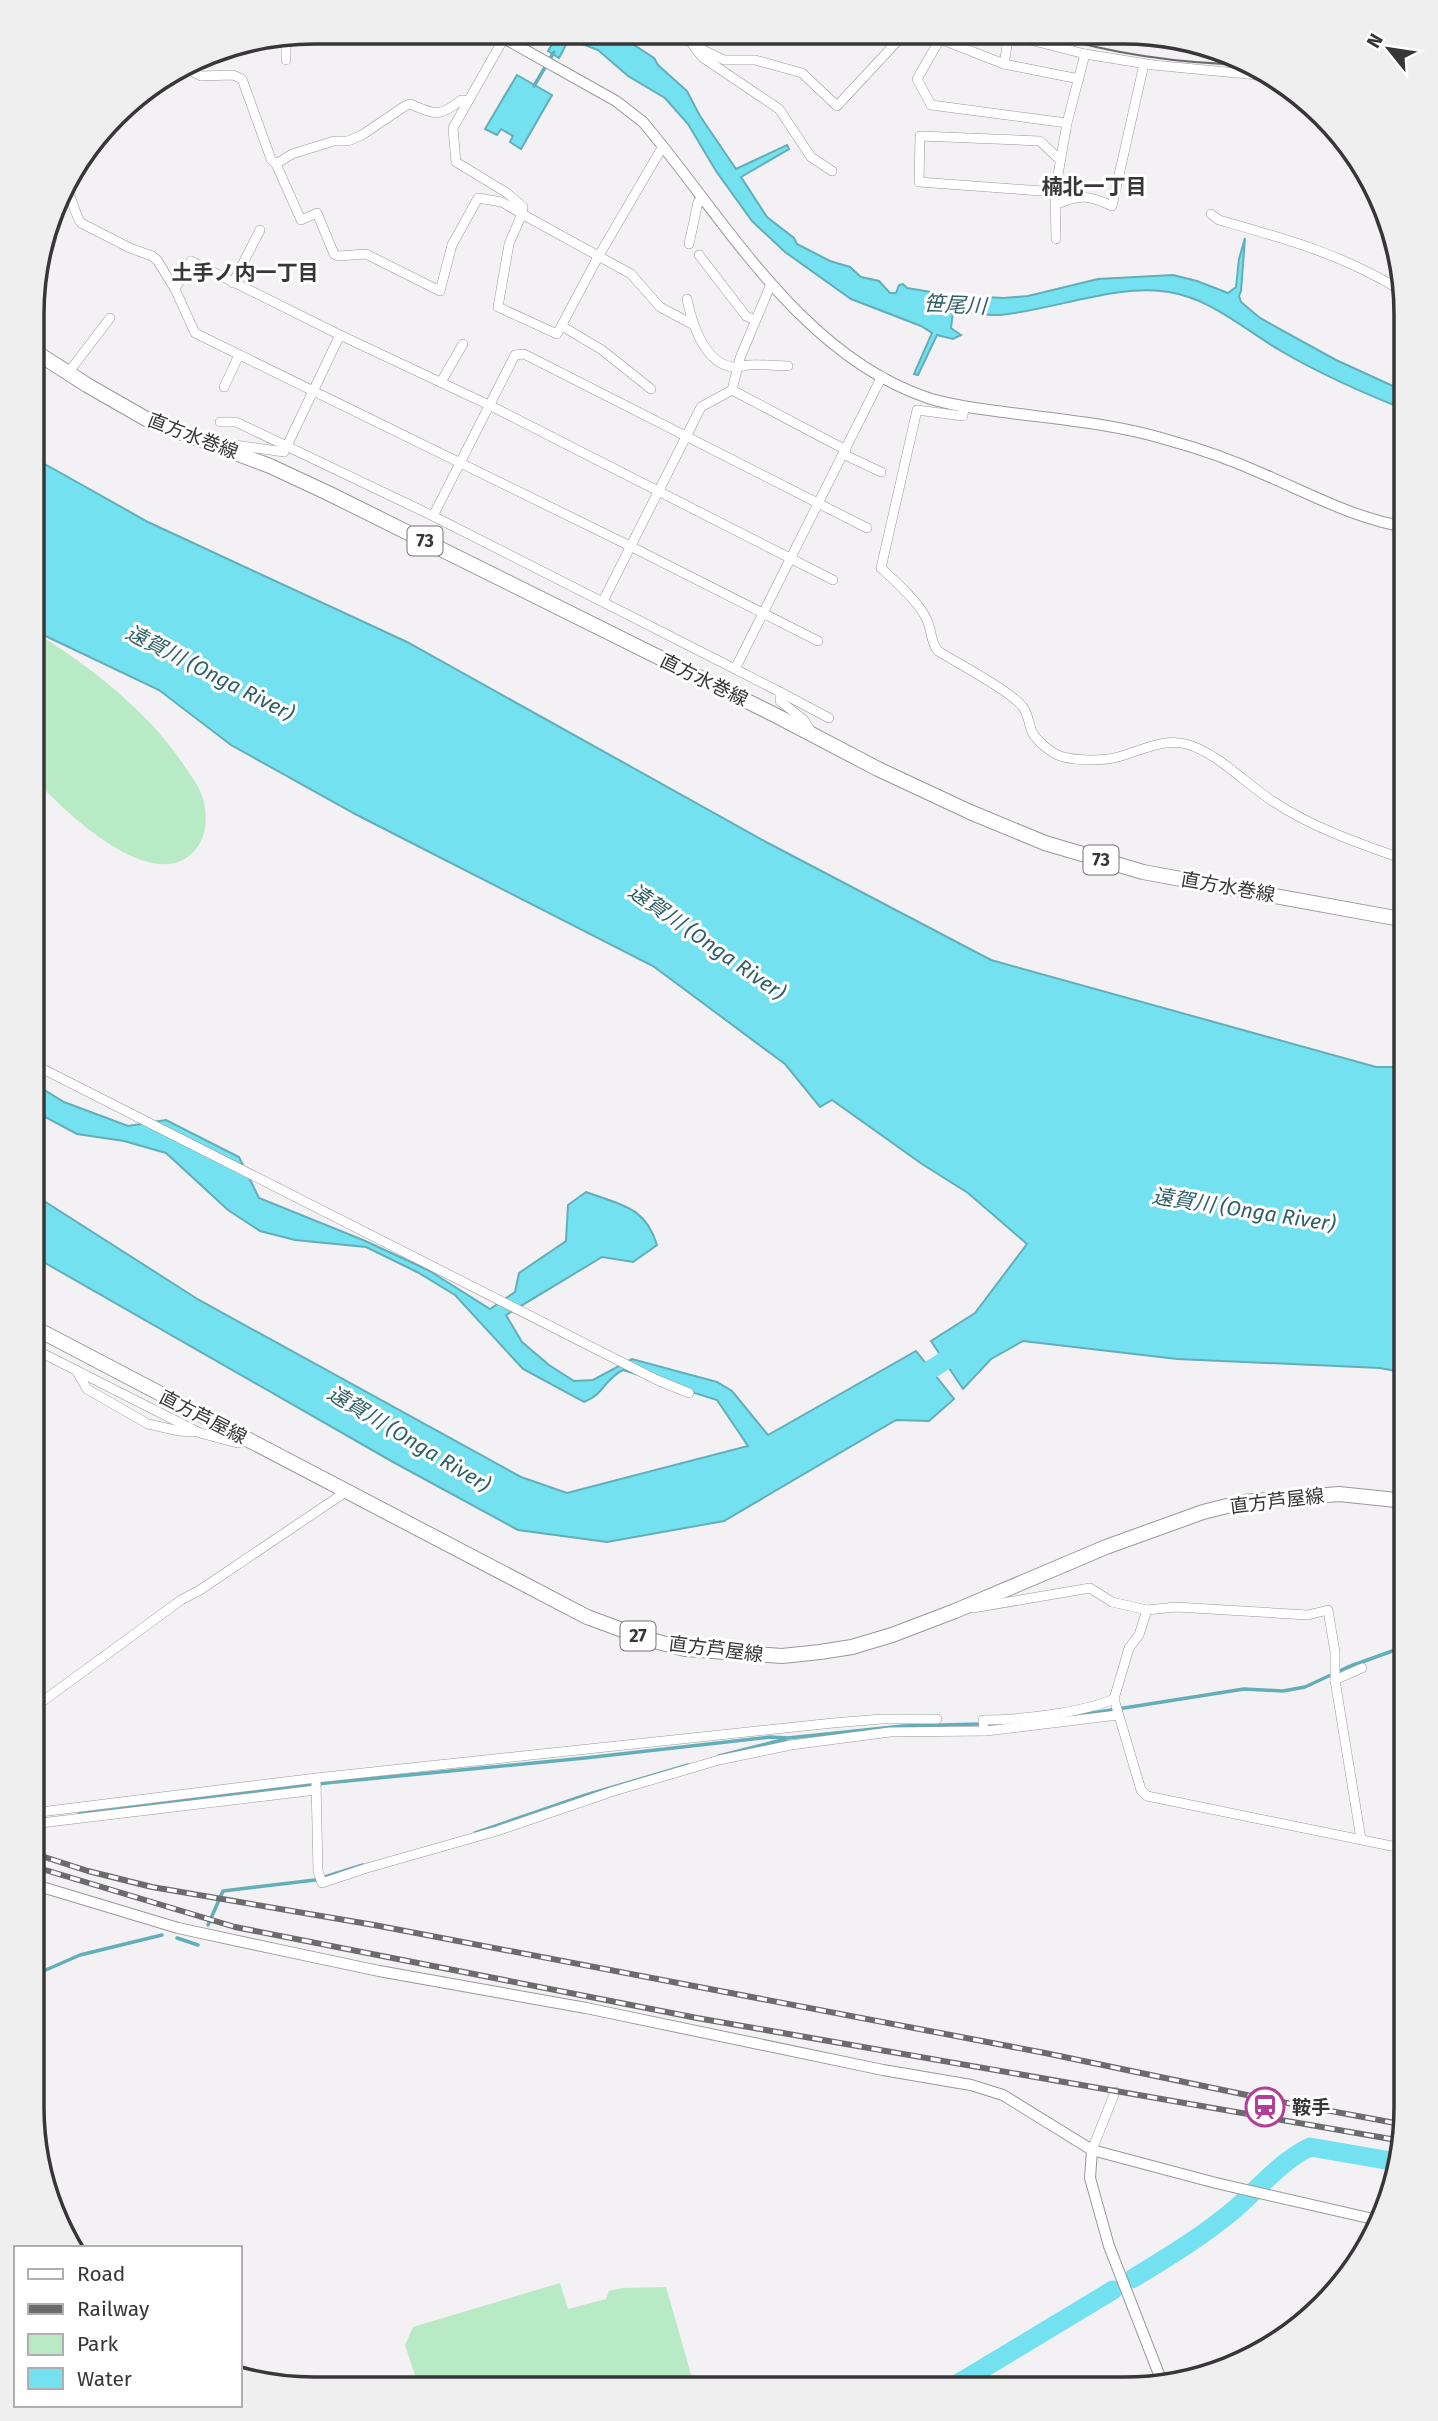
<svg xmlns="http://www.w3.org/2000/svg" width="1438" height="2421" font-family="'Fira Sans','Noto Sans JP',sans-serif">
<rect width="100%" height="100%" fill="#f3f1f4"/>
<g fill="#b8ebc5">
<path d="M 33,631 C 89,665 153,715 187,770 C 192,777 198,785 201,793 C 208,811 208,834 196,849 C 156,900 62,810 33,777 Z"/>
<polygon points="560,2283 568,2309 606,2299 609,2291 622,2288 666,2287 695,2388 419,2388 405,2345 413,2327"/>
</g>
<g fill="#74e1f0" stroke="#62aeb9" stroke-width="2">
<path d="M 556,32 L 614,32 L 654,58 L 658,65 L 687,91 L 700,116 L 736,169 L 787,145 L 789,149 L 741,177 L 767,217 L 794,238 L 797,244 L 830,261 L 850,267 L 861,277 L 879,281 L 890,293 L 896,293 L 899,285 L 903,284 L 907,288 L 949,295 L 1004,298 L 1028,296 L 1098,279 L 1173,275 L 1197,281 L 1228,293 L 1236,287 L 1239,259 L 1245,238 L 1241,291 L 1239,296 L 1241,302 L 1260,318 L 1336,360 L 1406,392 L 1406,410 C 1363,393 1322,375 1281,351 C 1245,330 1212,299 1169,292 C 1118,283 1053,310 1000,315 C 984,316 969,311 953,312 L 951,328 L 961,335 L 953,339 L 937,335 L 918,375 L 914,374 L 932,333 L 921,326 L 851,299 L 785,252 L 752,221 L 716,171 L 688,124 L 665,98 L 628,76 L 598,50 L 569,39 L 559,58 L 548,51 L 558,35 Z"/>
<polygon points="517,75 552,95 521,149 510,142 513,136 501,129 497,135 485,129"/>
<polygon points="34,458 148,522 407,642 768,843 991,960 1376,1067 1406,1067 1406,1373 1380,1368 1177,1359 1023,1341 991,1359 963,1389 931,1341 975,1313 1027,1244 968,1193 922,1164 832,1100 820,1107 785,1064 653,966 357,815 231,745 159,690 33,630"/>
<path d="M 33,1083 L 64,1102 L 128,1126 L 166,1120 L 239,1157 L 259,1198 L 363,1240 L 428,1270 L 490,1309 L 515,1292 L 519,1273 L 566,1241 L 568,1205 L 586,1192 C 621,1205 645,1206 657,1245 L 633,1262 L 602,1257 L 506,1315 L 522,1342 L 549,1365 L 574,1381 L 593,1380 L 632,1359 L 717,1382 L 732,1391 L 768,1435 L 916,1351 L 954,1399 L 929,1421 L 896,1420 L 724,1521 L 607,1542 L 518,1530 L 393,1462 L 33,1256 L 33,1194 L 199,1300 L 521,1477 L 567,1493 L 748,1446 L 717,1400 L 623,1370 C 603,1380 606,1393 584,1402 L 523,1369 L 455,1295 L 417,1272 L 366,1247 L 295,1240 L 260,1231 L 228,1210 L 166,1153 L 124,1141 L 77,1134 L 36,1112 L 33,1143 Z"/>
</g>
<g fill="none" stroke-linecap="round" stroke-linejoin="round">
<g stroke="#62aeb9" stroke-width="3.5">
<polyline points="534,86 554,52"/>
<polyline points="1067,1717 1244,1689 1283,1691 1305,1687 1348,1667 1406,1646"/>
<polyline points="719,1756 786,1739"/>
<polyline points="79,1814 326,1783 585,1758 770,1737 788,1738 903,1726 1018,1723"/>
<polyline points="475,1833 586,1795 688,1765"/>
<polyline points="208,1925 223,1891 315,1880 363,1865"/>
<polyline points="177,1938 198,1945"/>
<polyline points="32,1976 80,1955 162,1935"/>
</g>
<g stroke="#74e1f0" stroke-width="19">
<polyline points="909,1383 967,1347"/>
<path d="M 1132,2279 C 1168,2257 1203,2236 1235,2209 C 1259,2188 1281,2161 1310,2147 L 1397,2162"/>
<polyline points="949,2389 1113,2290"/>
</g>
<defs>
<g id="minor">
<polyline points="1007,34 1085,54 1067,123 1055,192 1056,239"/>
<polyline points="1114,34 1146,40 1216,49"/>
<polyline points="286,37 286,60"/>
<polyline points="504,38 453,128 456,162 507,193 523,207 522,214 631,274 660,307 692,324"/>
<polyline points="511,42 516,32"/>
<polyline points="693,45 724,60 755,60 802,73 837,106 905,33"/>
<polyline points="695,48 702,57 779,109 811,157 832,171"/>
<polyline points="1085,54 1153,65 1258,75"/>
<polyline points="1004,64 1009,34"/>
<polyline points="184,67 201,76 233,75 242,79 271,159 276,164 301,220 317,213 334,254 338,256 366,254 440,291 452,245 478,198 502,202 522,214 509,244 498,307 557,334 598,257 663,146"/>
<polyline points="1067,123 931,105 917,79 940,39 1004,64 1079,79"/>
<path d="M 276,164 L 292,154 L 334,141 L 348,141 L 362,135 L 405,106 L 410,104 C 435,114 439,118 461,100 L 468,101"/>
<path d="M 64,185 C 73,197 73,211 81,223 L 130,248 L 152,256 L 157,260 L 175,289 L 195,333 L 630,546 L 818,641"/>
<polyline points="1055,192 919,182 920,136 1040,141 1060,160"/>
<path d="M 1055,205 C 1080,194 1088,195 1112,206 L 1144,64"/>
<path d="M 1211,214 L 1219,220 C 1286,239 1342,254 1402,291"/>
<polyline points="689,244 698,202 703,198"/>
<polyline points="699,255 746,316 755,320"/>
<polyline points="233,283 260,230"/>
<polyline points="175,289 191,261 340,335 491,406 833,580"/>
<path d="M 687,299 C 692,323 704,363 733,367 C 739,368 744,365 749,365 C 762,364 775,366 788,366"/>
<polyline points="562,326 602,350 651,389"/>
<polyline points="68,373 110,318"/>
<polyline points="441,382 463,344"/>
<polyline points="224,387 239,355"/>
<polyline points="732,390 846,450"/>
<path d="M 964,406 L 963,416 L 917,410 L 881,568 C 895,581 919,602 927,620 C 932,631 930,641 938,651 C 959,664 1009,690 1023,707 C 1028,714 1029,724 1032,732 C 1037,741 1050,752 1060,756 C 1075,761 1103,761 1118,757 C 1140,751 1163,738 1186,744 C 1217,752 1247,785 1274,802 C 1315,829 1361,844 1406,860"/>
<polyline points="220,422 236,422 433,516 735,669 780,692 780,701 804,720 812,733"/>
<polyline points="222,443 284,452 340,335"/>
<polyline points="843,454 881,472"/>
<polyline points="433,516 515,355 524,354 867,528"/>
<polyline points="603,601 701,407 732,390 740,358 771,284"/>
<polyline points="735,669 882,376"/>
<polyline points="780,692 829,718"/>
<polyline points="33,1064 657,1380 689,1393"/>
<polyline points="32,1348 200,1433 237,1443 249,1441"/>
<polyline points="76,1370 87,1389 148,1424 179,1431 193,1432"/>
<polyline points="973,1608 1090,1588 1112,1602 1147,1610 1176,1607 1308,1615 1328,1610 1335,1652 1335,1680 1361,1839"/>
<polyline points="1147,1610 1139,1635 1129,1648 1114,1699 1141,1790 1147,1796 1406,1849"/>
<polyline points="1335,1680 1362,1668"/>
<polyline points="32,1709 181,1600 200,1590 347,1491"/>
<path d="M 984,1731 L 983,1720 C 1019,1720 1081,1713 1114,1699"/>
<polyline points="316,1782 318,1871 322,1883 367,1868 497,1831 614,1791 719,1760 791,1745 890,1732 986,1731 1118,1715"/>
<polyline points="32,1813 316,1778 833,1723 882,1719 937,1719"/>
<polyline points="32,1824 316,1790"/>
<polyline points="1092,2150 1115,2092"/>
</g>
<g id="tertiary">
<path d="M 493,32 L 616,101 L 643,122 C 725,219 800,355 928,398 C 950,405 973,408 996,411 C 1053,419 1113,423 1168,440 C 1201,449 1232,460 1263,474 C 1310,494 1356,519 1406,527"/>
<path d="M 671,33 C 693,45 701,44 722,33"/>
<polyline points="32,1884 178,1928 280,1950 379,1971 586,2008 883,2070 971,2085 1003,2095 1092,2150 1216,2183 1382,2221"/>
<polyline points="1092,2150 1090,2178 1109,2246 1162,2382"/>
</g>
<g id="primary">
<polyline points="34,351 87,385 148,420 270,466 330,494 775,715 878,769 970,812 1045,843 1143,872 1406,920"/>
<polyline points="33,1327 587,1617 647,1639 685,1649 782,1656 820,1652 852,1647 892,1635 955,1611 1106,1547 1203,1512 1243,1502 1339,1494 1406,1501"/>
</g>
</defs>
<use href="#minor" stroke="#9a989a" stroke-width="10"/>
<use href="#tertiary" stroke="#9a989a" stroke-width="12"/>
<use href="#primary" stroke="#9a989a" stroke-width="16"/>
<use href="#minor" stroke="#fff" stroke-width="9"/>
<use href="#tertiary" stroke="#fff" stroke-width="10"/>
<use href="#primary" stroke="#fff" stroke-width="14"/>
<path stroke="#6c6b6c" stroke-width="2" d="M 1047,34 C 1112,54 1185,64 1254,65"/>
<defs>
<g id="rail">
<polyline points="32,1853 88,1871 152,1887 374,1925 1045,2053 1266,2099 1406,2125"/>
<polyline points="32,1866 235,1927 697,2018 1402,2141"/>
</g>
</defs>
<use href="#rail" stroke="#6c6b6c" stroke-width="6"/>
<use href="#rail" stroke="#fff" stroke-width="3.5" stroke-dasharray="10" stroke-linecap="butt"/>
</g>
<defs>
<symbol id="station-ring" viewBox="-11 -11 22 22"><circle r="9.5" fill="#fff" stroke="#b33e97" stroke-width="1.5"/><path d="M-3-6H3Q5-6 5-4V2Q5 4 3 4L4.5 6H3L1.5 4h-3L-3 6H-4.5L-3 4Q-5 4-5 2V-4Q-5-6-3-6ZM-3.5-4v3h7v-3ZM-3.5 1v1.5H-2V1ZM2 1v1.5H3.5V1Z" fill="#b33e97"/></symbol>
</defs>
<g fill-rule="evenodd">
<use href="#station-ring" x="1243" y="2085" width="44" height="44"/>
</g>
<g text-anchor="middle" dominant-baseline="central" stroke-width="6" stroke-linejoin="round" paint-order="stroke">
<g fill="#fff" stroke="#747374" stroke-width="2">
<rect x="407.5" y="526.5" width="35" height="29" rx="5"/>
<rect x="1083.5" y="845.5" width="35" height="29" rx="5"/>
<rect x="620.5" y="1621.5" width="35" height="29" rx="5"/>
</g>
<g font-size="18" font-weight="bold" fill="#383738">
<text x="425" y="541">73</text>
<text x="1101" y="860">73</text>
<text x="638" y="1636">27</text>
</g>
<g font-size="19" fill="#383738" stroke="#fff">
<text transform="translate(193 436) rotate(21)">直方水巻線</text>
<text transform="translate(704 680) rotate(26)">直方水巻線</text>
<text transform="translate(1228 887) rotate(10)">直方水巻線</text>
<text transform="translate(203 1417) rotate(27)">直方芦屋線</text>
<text transform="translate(1277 1501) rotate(-7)">直方芦屋線</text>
<text transform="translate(716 1649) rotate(7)">直方芦屋線</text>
</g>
<g font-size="19" font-weight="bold" fill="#383738" stroke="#fff" text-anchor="start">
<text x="1292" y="2107">鞍手</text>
</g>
<g font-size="21" font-weight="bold" fill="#383738" stroke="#fff">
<text x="1094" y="187">楠北一丁目</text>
<text x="245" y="273">土手ノ内一丁目</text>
</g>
<g font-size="21" font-style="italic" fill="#305f66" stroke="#fff">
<text transform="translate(955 305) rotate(3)">笹尾川</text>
<text transform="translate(210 673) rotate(27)">遠賀川 (Onga River)</text>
<text transform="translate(707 942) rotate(35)">遠賀川 (Onga River)</text>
<text transform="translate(1244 1210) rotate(9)">遠賀川 (Onga River)</text>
<text transform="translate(409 1439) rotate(31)">遠賀川 (Onga River)</text>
</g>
</g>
<path d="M0 0H1438V2421H0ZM314 44H1124A270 270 0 0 1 1394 314V2107A270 270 0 0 1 1124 2377H314A270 270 0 0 1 44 2107V314A270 270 0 0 1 314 44Z" fill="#efefef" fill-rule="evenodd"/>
<path fill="none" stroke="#383738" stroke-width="3.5" d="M314 44H1124A270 270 0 0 1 1394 314V2107A270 270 0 0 1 1124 2377H314A270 270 0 0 1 44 2107V314A270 270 0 0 1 314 44Z"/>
<rect x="14" y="2246" width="228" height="161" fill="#ffffff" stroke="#afafaf" stroke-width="2"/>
<rect x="28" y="2269" width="35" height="10" fill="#ffffff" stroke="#afafaf" stroke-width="2"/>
<text x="77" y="2281" font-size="21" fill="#383738">Road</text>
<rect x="28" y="2304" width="35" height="10" fill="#6c6b6c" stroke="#afafaf" stroke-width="2"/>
<text x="77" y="2316" font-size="21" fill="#383738">Railway</text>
<rect x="28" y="2334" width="35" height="21" fill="#b8ebc5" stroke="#afafaf" stroke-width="2"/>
<text x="77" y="2351" font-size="21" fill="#383738">Park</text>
<rect x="28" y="2368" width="35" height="21" fill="#74e1f0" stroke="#afafaf" stroke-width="2"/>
<text x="77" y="2386" font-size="21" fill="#383738">Water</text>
<g transform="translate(1389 49) rotate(300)" stroke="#ffffff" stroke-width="5" paint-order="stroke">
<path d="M0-5L12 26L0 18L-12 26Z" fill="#383738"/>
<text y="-10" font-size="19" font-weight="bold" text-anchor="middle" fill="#383738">N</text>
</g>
</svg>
